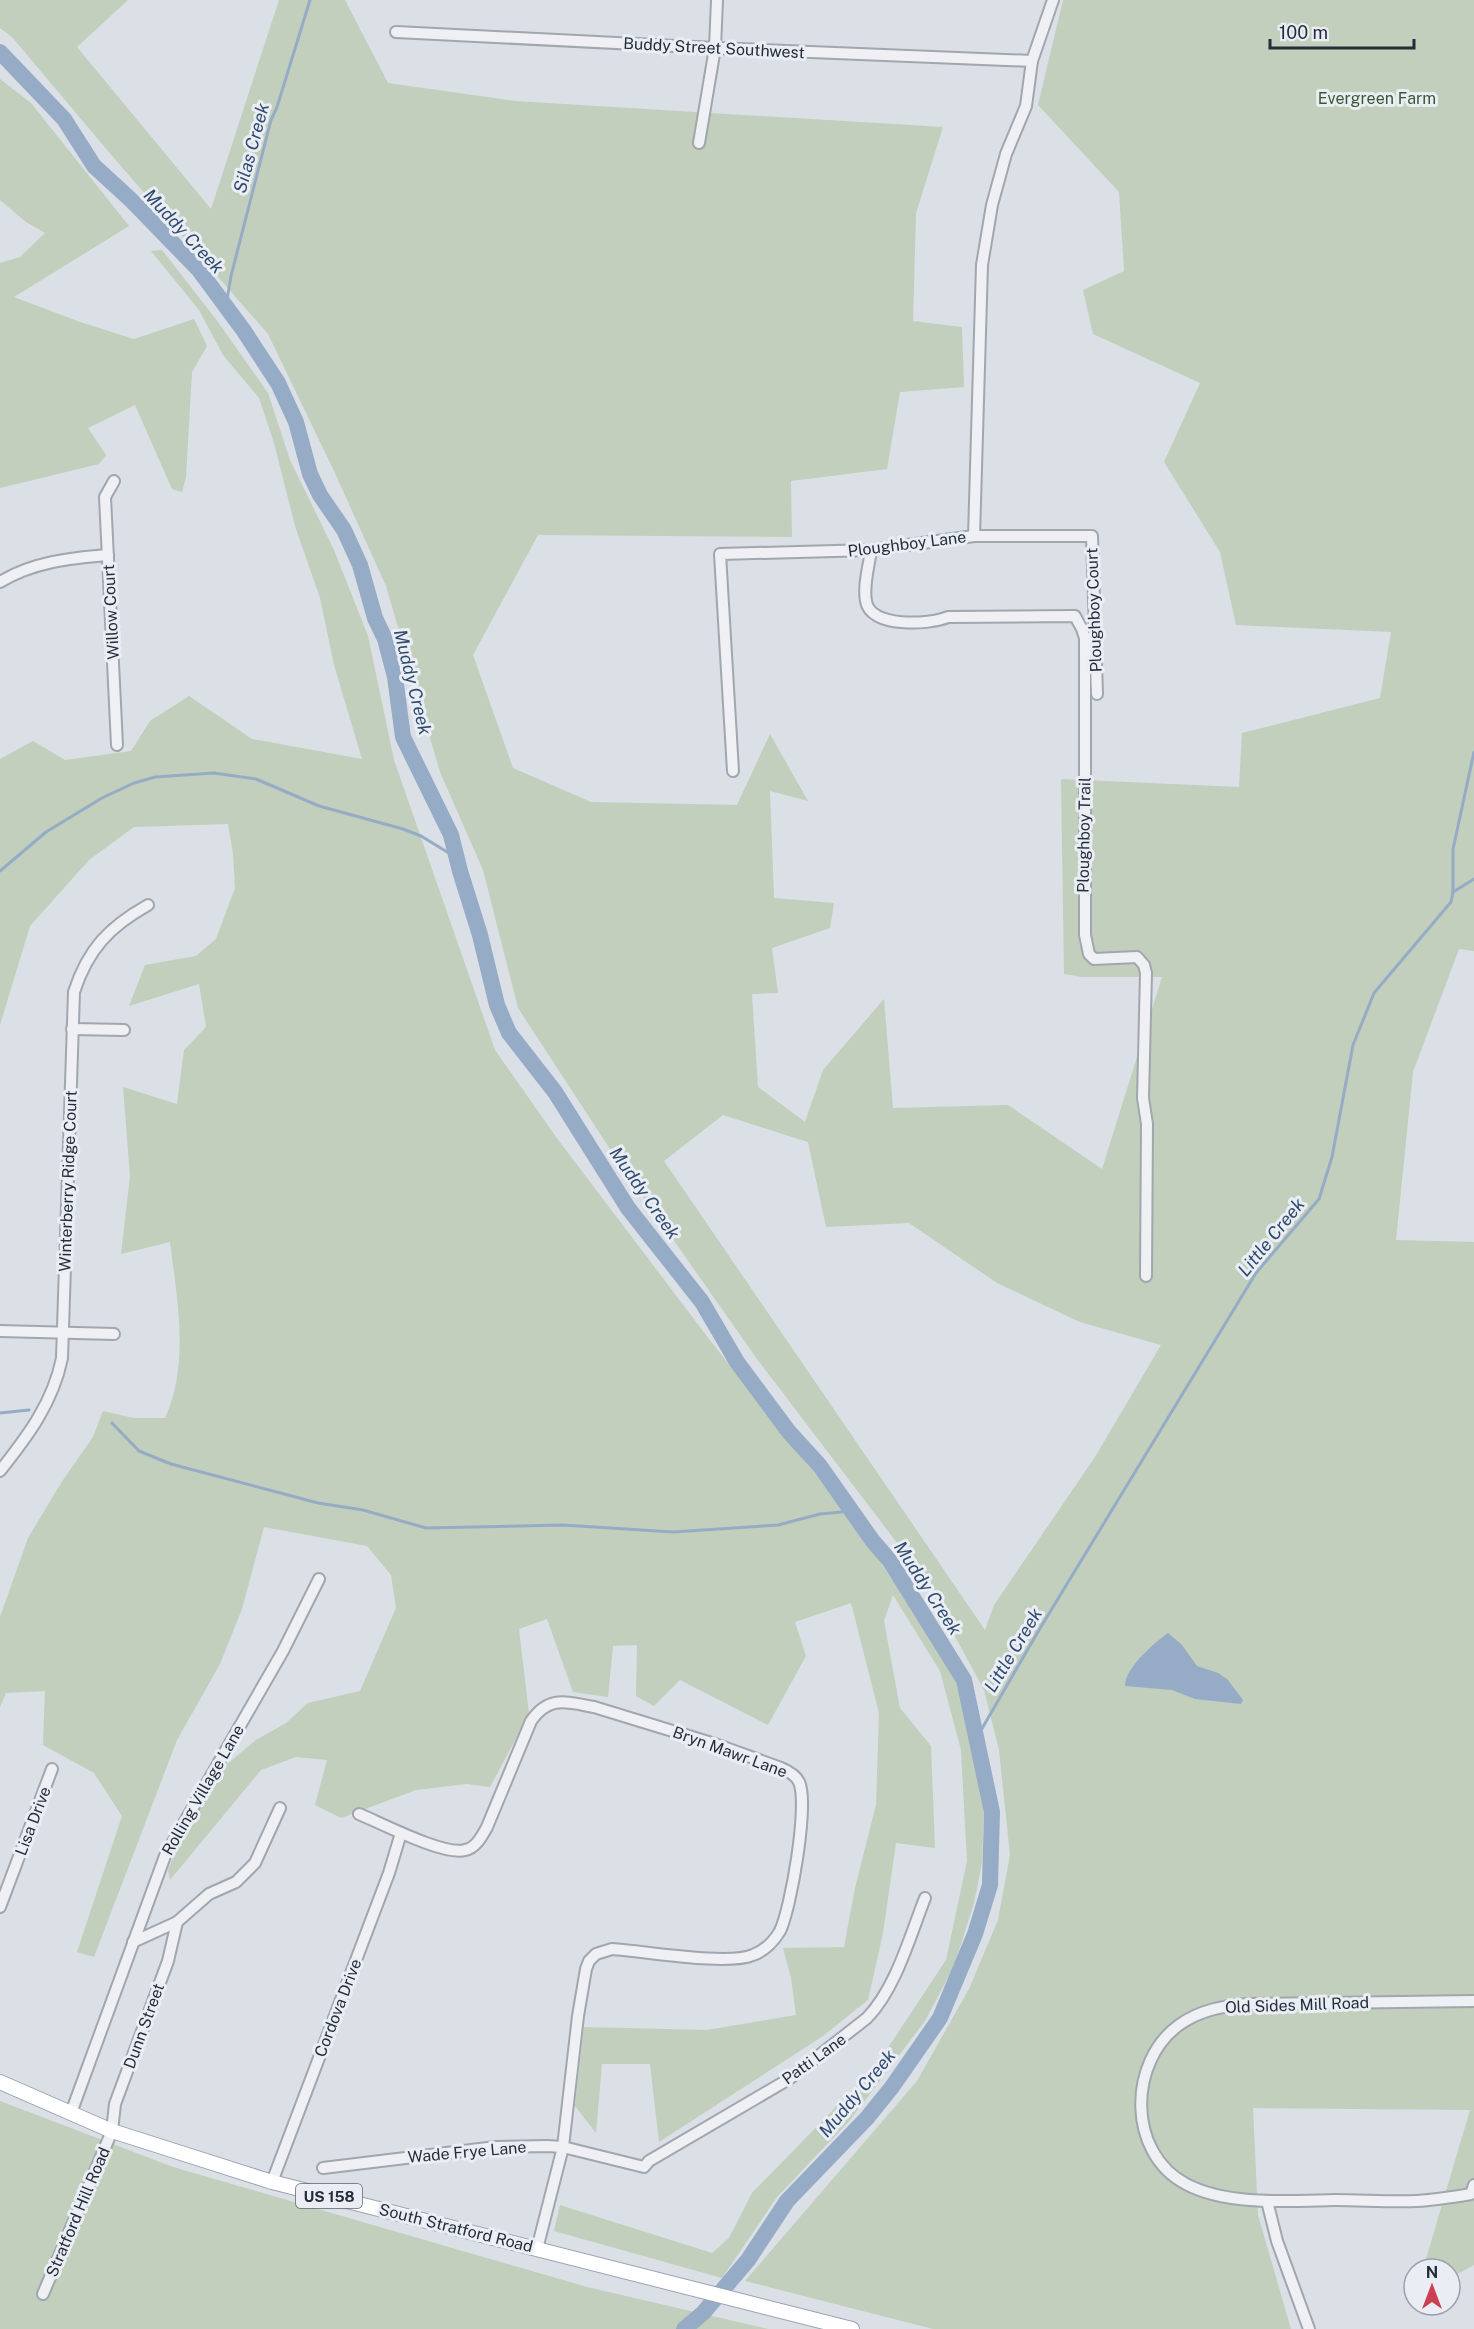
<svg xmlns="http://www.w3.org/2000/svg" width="1474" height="2329" font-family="'Public Sans',sans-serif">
<rect width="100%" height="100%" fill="#dbdfe6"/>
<g fill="#c1cfbc" fill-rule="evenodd">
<path d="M 0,0 L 128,0 L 77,47 L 211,209 L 279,0 L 345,0 L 388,83 L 515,101 L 943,127 L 916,213 L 913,321 L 962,327 L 964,387 L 900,392 L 887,469 L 791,481 L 792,537 L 538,535 L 473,655 L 513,768 L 591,802 L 737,805 L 770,734 L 808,801 L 770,791 L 774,898 L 834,903 L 830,928 L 772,948 L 778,993 L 752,994 L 758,1087 L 805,1122 L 823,1070 L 884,999 L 893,1108 L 1008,1105 L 1102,1169 L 1162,977 L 1082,977 L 1064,974 L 1061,779 L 1239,787 L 1242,733 L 1380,698 L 1391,632 L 1236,625 L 1220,552 L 1164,462 L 1200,383 L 1093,334 L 1083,290 L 1124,271 L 1119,192 L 1038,105 L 1063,0 L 1474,0 L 1474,951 L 1459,949 L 1413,1072 L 1396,1240 L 1474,1242 L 1474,2265 L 1450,2278 L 1450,2269 L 1423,2269 L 1470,2110 L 1253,2108 L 1258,2215 L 1291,2329 L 933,2329 L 745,2281 L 917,2081 L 969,1989 L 998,1920 L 1010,1855 L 999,1750 L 984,1690 L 923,1577 L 757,1359 L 614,1155 L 518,1008 L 483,870 L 440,772 L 386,586 L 334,471 L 268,334 L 113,157 L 12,37 L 0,28 ZM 723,1115 L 808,1142 L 826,1227 L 909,1223 L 997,1283 L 1080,1322 L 1161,1345 L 1095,1457 L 994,1605 L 985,1630 L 664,1161 Z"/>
<polygon points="0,79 31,103 129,226 14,297 80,322 134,339 194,319 207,346 192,372 186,477 182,492 172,489 135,405 88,428 106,455 99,464 0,488 0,263 20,257 45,233 26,222 0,200"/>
<path d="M 162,250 L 218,322 L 268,393 L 290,460 L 334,550 L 368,636 L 394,760 L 495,1050 L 556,1137 L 709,1339 L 840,1504 L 920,1619 L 959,1680 L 984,1808 L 982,1863 L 974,1903 L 954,1966 L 925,2021 L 850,2120 L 777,2197 L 722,2278 L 554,2231 L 560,2205 L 712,2253 L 729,2238 L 752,2193 L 876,2066 L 946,1960 L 967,1861 L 961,1750 L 940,1671 L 893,1595 L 884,1621 L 900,1708 L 931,1746 L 935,1848 L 896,1843 L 883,1933 L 868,2000 L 823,2036 L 659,2142 L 650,2064 L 602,2064 L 596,2133 L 575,2106 L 584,2027 L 707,2030 L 796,2015 L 791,1978 L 783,1948 L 844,1947 L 855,1888 L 876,1805 L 879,1713 L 851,1603 L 795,1622 L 806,1656 L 768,1725 L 680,1680 L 654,1706 L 636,1696 L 637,1645 L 613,1646 L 608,1697 L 573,1692 L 547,1619 L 519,1629 L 529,1714 L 490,1787 L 467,1784 L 416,1790 L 341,1818 L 315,1805 L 327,1760 L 296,1757 L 261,1770 L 170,1880 L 168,1870 L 187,1824 L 226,1765 L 256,1740 L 286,1723 L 308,1703 L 360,1691 L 396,1608 L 391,1575 L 367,1546 L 264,1527 L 242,1609 L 220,1664 L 177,1740 L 94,1957 L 77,1952 L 122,1816 L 94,1773 L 43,1745 L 45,1691 L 6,1693 L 0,1707 L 0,1617 L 28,1538 L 61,1483 L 93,1437 L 103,1411 L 134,1418 L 165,1418 C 190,1364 177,1299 170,1242 L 121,1254 L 130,1176 L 123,1087 L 177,1104 L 184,1050 L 206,1027 L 199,984 L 129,1006 L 145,965 L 196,956 L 216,939 L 235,888 L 233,854 L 228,824 L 134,827 L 89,860 L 30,926 L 0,1025 L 0,759 L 33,741 L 65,760 L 131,751 L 150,721 L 189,696 L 252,739 L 362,759 L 334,665 L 320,598 L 295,526 L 274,443 L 259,398 L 223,355 L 199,310 L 151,251 Z"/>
<polygon points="0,2101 173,2167 587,2287 768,2329 0,2329"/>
</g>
<path fill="#96acc6" d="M 1168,1633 L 1182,1645 L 1197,1666 L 1218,1673 L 1227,1679 L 1243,1700 L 1241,1704 L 1195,1699 L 1172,1690 L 1125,1686 C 1125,1668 1154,1643 1168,1633 Z"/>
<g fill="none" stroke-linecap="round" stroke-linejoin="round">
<g stroke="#96acc6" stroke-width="3">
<polyline points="226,306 231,276 271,120 277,107 310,0"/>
<polyline points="0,871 46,832 102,798 134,783 155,777 214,773 256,779 319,806 403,829 421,836 457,858"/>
<polyline points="1453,892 1474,879"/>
<polyline points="0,1413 29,1410"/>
<polyline points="112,1423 139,1451 171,1464 318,1503 363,1510 426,1528 563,1525 673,1532 778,1525 820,1514 852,1511"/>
<polyline points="976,1739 1039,1630 1256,1273 1319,1199 1332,1157 1353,1045 1374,993 1451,902 1453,892 1453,849 1474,752"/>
</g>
<polyline stroke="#96acc6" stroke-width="16" points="0,52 64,119 94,166 130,199 199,270 244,331 278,383 296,422 310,474 320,495 344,530 360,565 375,618 385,639 395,677 403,737 451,835 460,871 480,935 497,1005 509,1033 555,1092 628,1208 702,1302 737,1362 789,1432 820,1466 872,1540 890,1561 964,1680 992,1812 990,1885 975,1934 940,2018 892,2087 867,2118 787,2201 748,2260 703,2313 684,2329"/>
<defs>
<g id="minor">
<polyline points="396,32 715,48 1032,61"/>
<polyline points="699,143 715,48 717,0"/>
<polyline points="114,481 105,497 117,745"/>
<polyline points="974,536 982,265 992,205 1006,154 1026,106 1032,61 1053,0"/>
<path d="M 871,550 C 869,566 863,585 866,601 C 870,628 929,625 948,617 L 1075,616 L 1082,629 L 1085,638 L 1085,935 L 1089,954 L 1094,959 L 1137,957 L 1144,965 L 1146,973 L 1143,1098 L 1147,1124 L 1146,1276"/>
<path d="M 0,582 C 33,562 70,558 108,555"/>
<polyline points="733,771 720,554 871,550 974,536 1092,536 1097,694"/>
<polyline points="72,1029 124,1030"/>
<polyline points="0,1331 114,1334"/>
<path d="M 0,1471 C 27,1437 53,1403 62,1358 L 74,992 C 88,949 109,927 148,905"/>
<path d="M 359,1814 C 381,1823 444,1856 465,1850 C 476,1848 482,1836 487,1827 L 531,1721 C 549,1695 566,1702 594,1707 L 715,1744 L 781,1768 C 788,1771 796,1775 799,1782 C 809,1804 791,1908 780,1931 C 774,1941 764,1951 753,1955 C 727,1966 645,1951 612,1949 L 596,1954 L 589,1961 L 586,1969 L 578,2016 L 563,2147 L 537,2249"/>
<polyline points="0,1907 52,1769"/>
<polyline points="133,1942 177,1922 209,1894 236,1882 255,1863 280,1808"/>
<path d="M 1474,2001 L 1247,2004 C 1223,2006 1200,2010 1179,2025 C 1128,2062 1127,2153 1186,2184 C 1227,2206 1289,2201 1335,2200 C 1362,2200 1389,2202 1417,2201 C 1435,2200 1453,2197 1471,2194 L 1474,2185"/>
<polyline points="71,2113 165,1856 283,1651 319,1579"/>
<path d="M 323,2168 L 496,2147 L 547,2146 L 563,2147 L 644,2167 L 649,2161 L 789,2079 L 867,2018 C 896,1988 910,1936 925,1898"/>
<polyline points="272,2182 389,1873 401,1833"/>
<polyline points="1267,2201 1277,2241 1309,2329"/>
<polyline points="43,2294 112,2131 115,2104 168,1961 177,1922"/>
</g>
<polyline id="major" points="0,2082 112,2131 272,2182 852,2329"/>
</defs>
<use href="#minor" stroke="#a1a6af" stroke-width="14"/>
<use href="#major" stroke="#9ba3b1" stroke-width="16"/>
<use href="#minor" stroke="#eef0f4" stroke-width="10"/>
<use href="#major" stroke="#fff" stroke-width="14"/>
</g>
<g text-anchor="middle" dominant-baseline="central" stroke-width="6" stroke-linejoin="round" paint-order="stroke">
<rect fill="#eaeef4" stroke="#606772" stroke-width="1.5" x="296" y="2184" width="66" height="24" rx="4.5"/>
<g font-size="15" font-weight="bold" fill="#252d3b">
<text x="329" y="2196">US 158</text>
</g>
<g font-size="16" fill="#252d3b" stroke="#eaeef4">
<text transform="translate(714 48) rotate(3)">Buddy Street Southwest</text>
<text transform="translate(907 544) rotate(-7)">Ploughboy Lane</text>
<text transform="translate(1094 610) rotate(-92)">Ploughboy Court</text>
<text transform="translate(111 612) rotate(-93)">Willow Court</text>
<text transform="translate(1084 835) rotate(-89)">Ploughboy Trail</text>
<text transform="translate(68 1181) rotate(-88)">Winterberry Ridge Court</text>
<text transform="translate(730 1752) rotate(20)">Bryn Mawr Lane</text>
<text transform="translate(203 1790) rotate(-60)">Rolling Village Lane</text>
<text transform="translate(33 1821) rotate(-69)">Lisa Drive</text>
<text transform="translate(1297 2005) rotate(-2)">Old Sides Mill Road</text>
<text transform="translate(338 2008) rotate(-69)">Cordova Drive</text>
<text transform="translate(144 2026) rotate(-70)">Dunn Street</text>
<text transform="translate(814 2059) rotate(-36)">Patti Lane</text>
<text transform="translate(467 2152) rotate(-5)">Wade Frye Lane</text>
<text transform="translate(78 2212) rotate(-67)">Stratford Hill Road</text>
<text transform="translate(456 2228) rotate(14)">South Stratford Road</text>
</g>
<g font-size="16" fill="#395733" stroke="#eaeef4">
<text x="1377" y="98">Evergreen Farm</text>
</g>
<g font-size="18" font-style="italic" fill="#304b6f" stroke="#eaeef4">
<text transform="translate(251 148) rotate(-75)">Silas Creek</text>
<text transform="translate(184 231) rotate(47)">Muddy Creek</text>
<text transform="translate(413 682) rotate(76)">Muddy Creek</text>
<text transform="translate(645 1193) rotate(55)">Muddy Creek</text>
<text transform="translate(1271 1237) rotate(-51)">Little Creek</text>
<text transform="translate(928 1588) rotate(57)">Muddy Creek</text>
<text transform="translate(1013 1650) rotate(-59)">Little Creek</text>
<text transform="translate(857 2093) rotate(-50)">Muddy Creek</text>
</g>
</g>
<g transform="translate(1432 2287)"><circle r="28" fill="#eaeef4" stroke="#9ba1aa" stroke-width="1.5"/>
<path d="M0-4.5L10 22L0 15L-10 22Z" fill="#cc3f51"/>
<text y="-9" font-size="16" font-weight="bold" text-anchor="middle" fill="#252d3b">N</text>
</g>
<path d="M1270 39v9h144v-9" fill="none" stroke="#252d3b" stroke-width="3"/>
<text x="1279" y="39" font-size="18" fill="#252d3b" stroke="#eaeef4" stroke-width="4.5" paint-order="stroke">100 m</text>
</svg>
